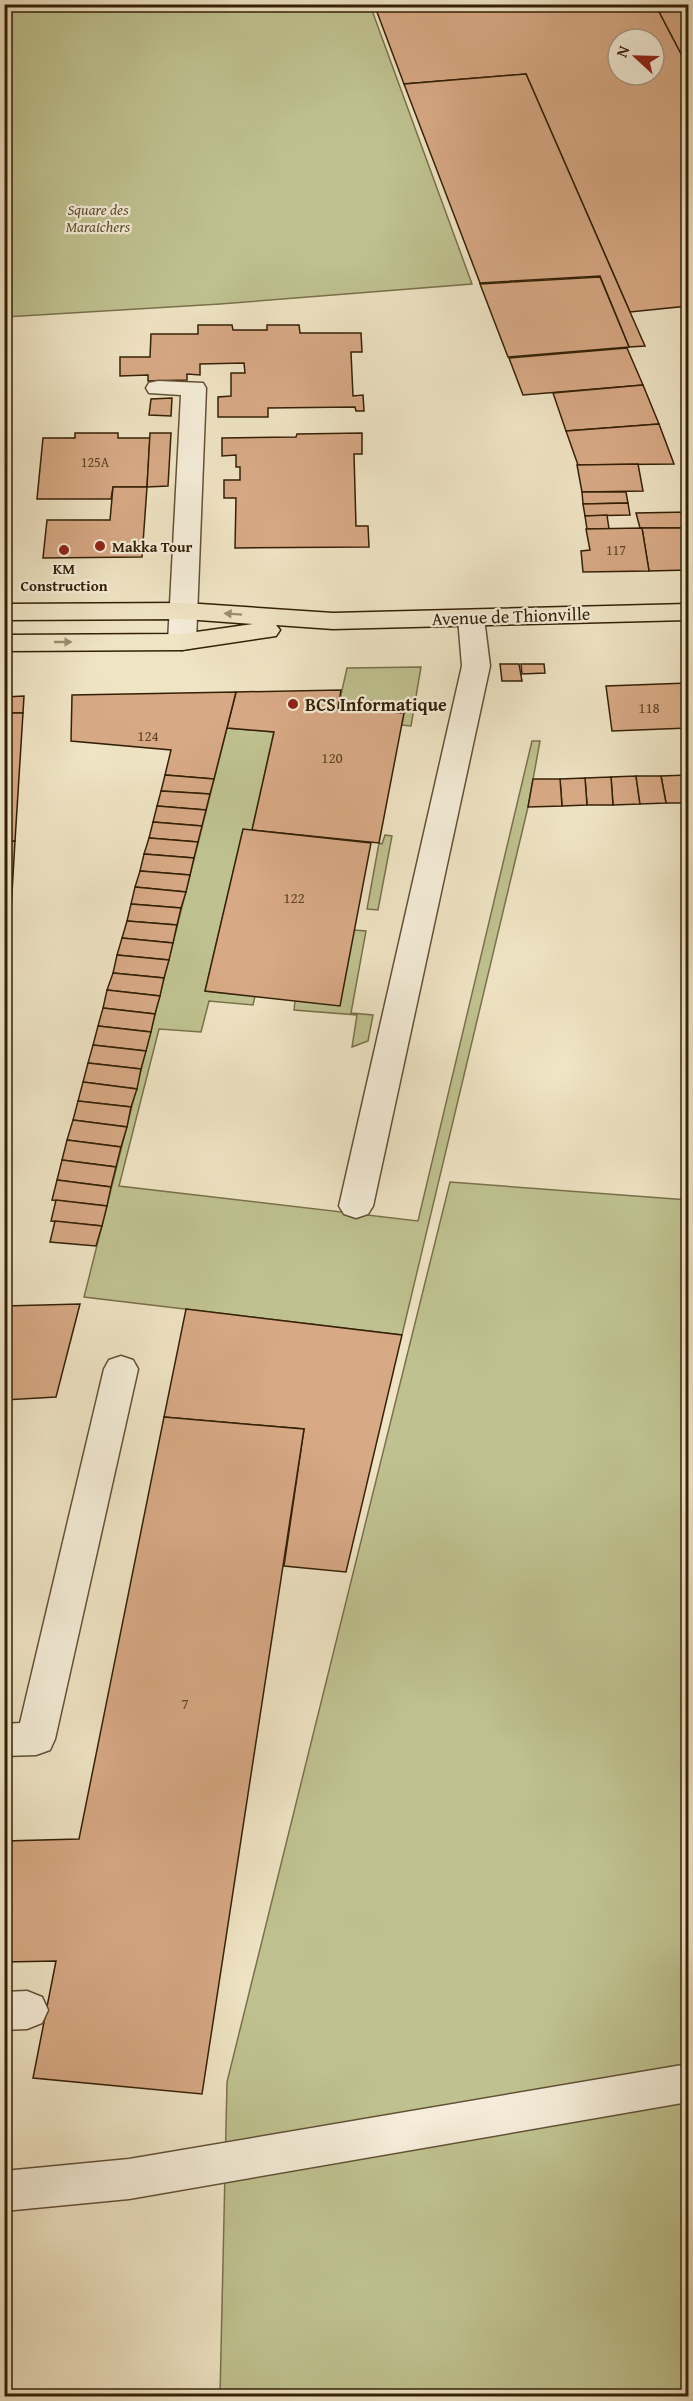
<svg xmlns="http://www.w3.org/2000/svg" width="693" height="2401" font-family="'Gentium Book Plus',serif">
<rect width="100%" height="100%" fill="#efe4c4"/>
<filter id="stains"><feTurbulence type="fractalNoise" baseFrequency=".00333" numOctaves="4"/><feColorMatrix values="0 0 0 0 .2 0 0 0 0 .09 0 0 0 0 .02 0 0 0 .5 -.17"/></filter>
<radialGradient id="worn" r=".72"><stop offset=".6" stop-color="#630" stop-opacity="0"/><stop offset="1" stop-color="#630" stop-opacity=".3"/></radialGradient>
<g fill="#bfc290" stroke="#7a714b" stroke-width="1.5">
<polygon points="4,5 370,5 472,284 220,304 5,317"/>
<path d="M 421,667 L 411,726 L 402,725 L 404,713 L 388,711 L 389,704 C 378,700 367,700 356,702 L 354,709 L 338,708 L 347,668 Z"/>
<polygon points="227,728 274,732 252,830 243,830 205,991 255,996 253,1005 209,1001 201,1032 159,1029 119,1186 418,1221 532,741 540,741 528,807 402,1335 84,1297"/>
<polygon points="385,835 392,836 378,910 367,909 379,843 382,844"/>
<polygon points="354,930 366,931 351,1013 373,1015 368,1041 352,1047 357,1015 294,1010 295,1001"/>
<polygon points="450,1182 688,1200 688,2396 220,2396 227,2082"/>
</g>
<g fill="#d7a985" stroke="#342006" stroke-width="1.5" fill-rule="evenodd">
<path d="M 374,4 L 655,4 L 688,67 L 688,306 L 630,312 L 526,74 L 404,84 ZM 618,39 L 654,39 L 654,75 L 618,75 Z"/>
<polygon points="655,4 688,4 688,67"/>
<polygon points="526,74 630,312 645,346 629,347 600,276 480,283 404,84"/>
<polygon points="600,277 629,347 508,357 480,284"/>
<polygon points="198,325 232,325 233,330 267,330 267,325 299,325 300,333 361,333 362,352 351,352 353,396 363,395 364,411 356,411 355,407 268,408 268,417 218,417 218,397 231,396 231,373 245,373 244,363 200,364 200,375 187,374 187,380 148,381 148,375 120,376 120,357 150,357 151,334 198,334"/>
<polygon points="627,348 643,385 523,395 509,358"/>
<polygon points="643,385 659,424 566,431 553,393"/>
<polygon points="172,398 171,416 149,415 151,399"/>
<polygon points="659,424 674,464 578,465 566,431"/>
<polygon points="75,433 118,433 118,438 150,438 147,487 113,487 111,499 37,499 43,438 75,438"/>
<polygon points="150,433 171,433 168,486 147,487"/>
<polygon points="362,433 362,454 354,454 356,526 368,526 369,547 235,548 236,498 224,498 224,480 240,480 240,467 236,467 236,455 222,456 222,438 296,437 297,434"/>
<polygon points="638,464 643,491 582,492 577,465"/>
<polygon points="113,487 147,487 142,557 43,558 47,520 110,520"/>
<polygon points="582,492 626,492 628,503 583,504"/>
<polygon points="628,503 630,515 585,516 583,504"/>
<polygon points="688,512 688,528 640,528 636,513"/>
<polygon points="607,515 609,529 587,529 585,516"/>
<polygon points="642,528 688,528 688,570 649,571"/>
<polygon points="642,528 649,571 583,572 581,551 590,550 586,529"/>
<polygon points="500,664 519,664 522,681 502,681"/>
<polygon points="521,664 544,664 545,673 522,674"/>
<polygon points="688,683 688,728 612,731 606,686"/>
<polygon points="341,690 338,708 404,713 379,843 252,830 274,732 227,728 236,692"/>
<polygon points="236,692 214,779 165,775 171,750 71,741 72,695"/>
<polygon points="24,696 23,713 4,713 4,697"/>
<polygon points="4,713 23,713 15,841 4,842"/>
<polygon points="165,775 214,779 210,794 161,791"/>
<polygon points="688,775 688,803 666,803 661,776"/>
<polygon points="636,776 640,804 613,805 611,777"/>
<polygon points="636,776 661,776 666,803 640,804"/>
<polygon points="611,777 613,805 587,805 585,778"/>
<polygon points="585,778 587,805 562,806 560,779"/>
<polygon points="533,779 560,779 562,806 528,807"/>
<polygon points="161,791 210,794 206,810 157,806"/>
<polygon points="157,806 206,810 202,826 153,822"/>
<polygon points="153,822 202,826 198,842 149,838"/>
<polygon points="243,829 371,843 340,1006 205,991"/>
<polygon points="149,838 198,842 194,858 144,854"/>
<polygon points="15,841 7,981 4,981 4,842"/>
<polygon points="144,854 194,858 190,875 140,871"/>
<polygon points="140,871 190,875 186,892 135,887"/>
<polygon points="135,887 186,892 181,908 131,904"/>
<polygon points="131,904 181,908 177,925 127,921"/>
<polygon points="127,921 177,925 173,943 122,938"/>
<polygon points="122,938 173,943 169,960 117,955"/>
<polygon points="117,955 169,960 164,978 113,973"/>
<polygon points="113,973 164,978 160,996 107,990"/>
<polygon points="107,990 160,996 155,1014 103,1008"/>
<polygon points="103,1008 155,1014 151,1032 98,1026"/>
<polygon points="98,1026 151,1032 146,1051 93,1045"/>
<polygon points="93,1045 146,1051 141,1069 88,1063"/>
<polygon points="88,1063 141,1069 137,1089 83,1082"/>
<polygon points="83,1082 137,1089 131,1107 78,1101"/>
<polygon points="78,1101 131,1107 127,1127 73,1120"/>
<polygon points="73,1120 127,1127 121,1147 67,1140"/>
<polygon points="67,1140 121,1147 116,1167 62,1160"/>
<polygon points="62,1160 116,1167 111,1187 57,1180"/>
<polygon points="57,1180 111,1187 107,1206 52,1200"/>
<polygon points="56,1200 107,1206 102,1226 51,1221"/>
<polygon points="55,1221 102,1226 96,1246 50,1242"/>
<polygon points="80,1304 56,1397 4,1400 4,1306"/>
<polygon points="186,1309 402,1335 346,1572 284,1566 304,1429 164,1417"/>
<polygon points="164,1417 304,1429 202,2094 33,2078 56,1961 4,1962 4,1841 79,1839"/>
</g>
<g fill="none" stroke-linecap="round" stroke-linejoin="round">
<defs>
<g id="service">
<polygon points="158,381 203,383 206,388 196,642 192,648 182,650 172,648 168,642 181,395 149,393 146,388 149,383"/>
<polygon points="471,610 481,612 484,618 490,666 373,1206 368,1214 356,1218 344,1214 339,1206 462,666 458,618 461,612"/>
<polygon points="121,1356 133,1360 138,1369 55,1739 50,1750 36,1755 4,1756 4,1724 20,1723 104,1369 109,1360"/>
<polygon points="27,1991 42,1997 48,2010 42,2023 27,2029 4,2030 4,1992"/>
<polygon points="688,2064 688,2102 129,2199 4,2211 4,2171 129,2159"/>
</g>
<polygon id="primary" points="185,603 333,613 688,604 688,620 333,629 276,625 280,630 276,636 182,650 4,651 4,635 182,634 253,624 185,619 4,620 4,604"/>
</defs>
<use href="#service" stroke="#635136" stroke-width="3"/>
<use href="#primary" stroke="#342006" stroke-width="3"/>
<use href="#service" fill="#f5edd9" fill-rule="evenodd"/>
<use href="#primary" fill="#efe4c4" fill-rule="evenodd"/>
</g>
<defs><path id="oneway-solid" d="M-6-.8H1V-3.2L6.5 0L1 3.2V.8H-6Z" transform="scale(1.5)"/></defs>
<g fill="#9b8c6e">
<use href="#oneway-solid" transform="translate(233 614) rotate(-176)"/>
<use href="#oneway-solid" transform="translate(63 642)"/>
</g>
<g fill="#8f2418" stroke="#f5edd9" stroke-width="2">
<circle cx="100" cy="546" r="6"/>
<circle cx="64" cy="550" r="6"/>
<circle cx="293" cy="704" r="6"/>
</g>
<g text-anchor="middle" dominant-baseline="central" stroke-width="4.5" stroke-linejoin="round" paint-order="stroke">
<g font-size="14" fill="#5d4226">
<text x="95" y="462">125A</text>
<text x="616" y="550">117</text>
</g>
<g font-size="15" font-style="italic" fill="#5e512f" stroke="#f5edd9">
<text x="98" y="209">Square des<tspan x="98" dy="17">Maraichers</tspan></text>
</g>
<g font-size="15" font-weight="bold" fill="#342006" stroke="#f5edd9" text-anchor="start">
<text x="112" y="546">Makka Tour</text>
<text x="64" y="568" text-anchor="middle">KM<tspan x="64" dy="17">Construction</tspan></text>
</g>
<g font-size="15" fill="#5d4226">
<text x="649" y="707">118</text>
<text x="148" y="735">124</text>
<text x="332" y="757">120</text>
<text x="294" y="897">122</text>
<text x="185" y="1703">7</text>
</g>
<g font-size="18" fill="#342006" stroke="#f5edd9">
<text transform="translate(511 616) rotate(-2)">Avenue de Thionville</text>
</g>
<g font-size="18" font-weight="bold" fill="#342006" stroke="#f5edd9" text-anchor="start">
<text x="305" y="704">BCS Informatique</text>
</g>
</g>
<rect width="693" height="2401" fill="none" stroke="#efe4c4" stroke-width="24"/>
<rect x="6" y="6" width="681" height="2389" fill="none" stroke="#342006" stroke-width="3"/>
<rect x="12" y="12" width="669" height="2377" fill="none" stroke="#342006" stroke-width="1.5"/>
<g transform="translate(636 57) rotate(292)"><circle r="28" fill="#f5edd9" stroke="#a89b85" stroke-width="1.5"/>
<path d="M0-4.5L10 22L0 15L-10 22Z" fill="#8f2418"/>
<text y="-9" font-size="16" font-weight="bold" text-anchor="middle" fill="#342006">N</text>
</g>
<rect width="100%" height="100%" filter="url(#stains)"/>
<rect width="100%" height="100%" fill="url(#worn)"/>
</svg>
